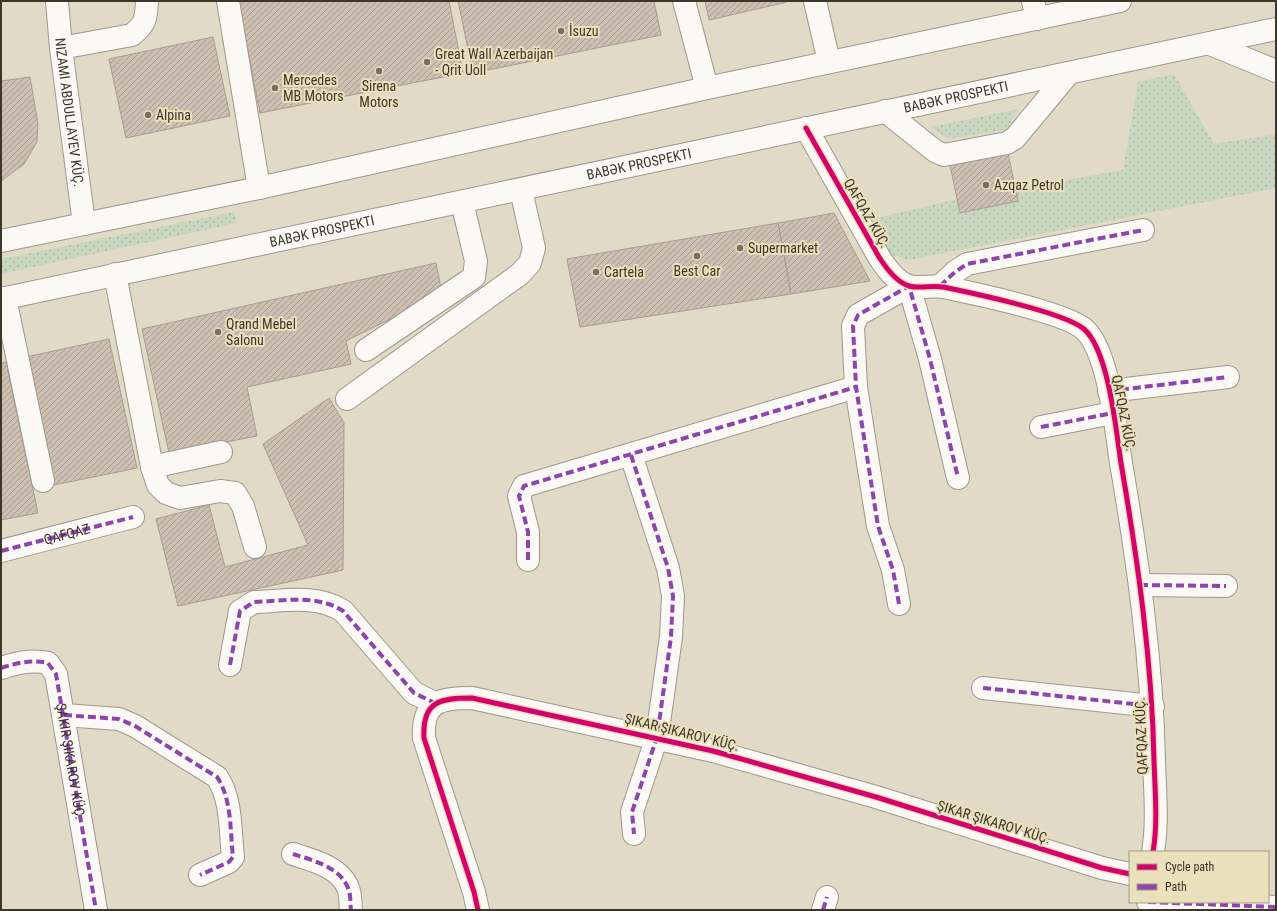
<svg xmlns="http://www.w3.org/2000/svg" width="1277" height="911" font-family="'Roboto Condensed',sans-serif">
<defs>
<pattern id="grass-dots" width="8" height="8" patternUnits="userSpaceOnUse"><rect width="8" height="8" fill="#c9d7c1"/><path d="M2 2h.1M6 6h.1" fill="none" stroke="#aeb9a6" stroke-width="1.8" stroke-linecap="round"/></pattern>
<pattern id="building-hatch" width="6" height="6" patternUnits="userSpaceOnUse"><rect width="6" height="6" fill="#cdc0b2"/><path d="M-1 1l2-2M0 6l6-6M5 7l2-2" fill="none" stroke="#a89d91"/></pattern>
</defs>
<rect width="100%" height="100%" fill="#e0dac6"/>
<g fill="url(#grass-dots)">
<polygon points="1174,74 1214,144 1276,134 1276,188 909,260 891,255 872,219 957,199 960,213 1018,201 1016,189 1123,170 1138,82"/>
<polygon points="1018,109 1007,129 949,139 931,127"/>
<polygon points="234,212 237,223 1,274 1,259"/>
</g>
<g fill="url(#building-hatch)" stroke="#a69c91">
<polygon points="238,1 449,1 463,73 260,113"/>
<polygon points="458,1 654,1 661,35 473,73"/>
<polygon points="705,1 786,1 787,2 709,20"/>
<polygon points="213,37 230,116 126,138 109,59"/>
<polygon points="30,77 38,124 37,142 24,164 1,181 1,81"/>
<polygon points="1008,153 1018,201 960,213 950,165"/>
<polygon points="834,213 870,281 791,294 778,223"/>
<polygon points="778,223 791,294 580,327 567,259"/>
<polygon points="436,263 442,293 346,341 351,364 247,387 257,436 169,453 142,329"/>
<polygon points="109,339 137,468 54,485 26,357"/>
<polygon points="6,362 38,513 1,520 1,363"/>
<polygon points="329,398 344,423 343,570 178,606 156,519 209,505 225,567 308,545 263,444"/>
</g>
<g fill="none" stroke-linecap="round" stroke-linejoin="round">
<defs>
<g id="minor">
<path id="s1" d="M 57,1 L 61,48 L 84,224"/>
<polyline points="228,1 259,188"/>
<polyline points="684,1 707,88"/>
<polyline points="815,1 829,62"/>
<polyline points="1033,1 1037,19"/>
<polyline points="1210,44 1276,71"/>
<path d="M 61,48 L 132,35 C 146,23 146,19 147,1"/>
<polyline points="885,111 935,151 944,155 1007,143 1015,138 1069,73"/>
<path d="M 806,128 L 879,257 C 886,268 896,282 909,286 C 919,289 932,285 943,287 C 972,293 1064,312 1084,329 C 1109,351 1116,431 1121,463 C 1138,562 1152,661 1154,761 C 1155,791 1158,823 1153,852"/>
<polyline points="115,274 152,467 158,485 166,493 180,498 220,491 235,493 243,506 255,547"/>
<polyline points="940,286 955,272 967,264 1143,230"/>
<polyline points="5,298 43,481"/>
<polyline points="366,350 474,277 476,261 462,202"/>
<polyline points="1109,391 1228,377"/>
<polyline points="347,399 520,274 530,263 534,248 521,190"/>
<polyline points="1041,427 1113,413"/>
<polyline points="631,455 668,568 673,596 671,637 657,737 632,812 634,834"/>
<polyline points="152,467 221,452"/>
<path id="s2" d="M 1,551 L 133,517"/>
<polyline points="528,560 528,532 519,496 524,486 856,387"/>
<polyline points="1140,585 1226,586"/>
<polyline points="899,604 893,570 878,526 856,387 853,326 858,315 909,286 930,359 958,478"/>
<path d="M 230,665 L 240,611 L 254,602 C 285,601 317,594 343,611 L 414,693 L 435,703"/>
<path id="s3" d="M 1,668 C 17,663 32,659 48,663 L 56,674 L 96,910"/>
<polyline points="983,688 1153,706"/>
<path d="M 64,715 L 119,719 L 135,726 L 217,777 C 232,799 230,831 233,857 L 229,862 L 200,875"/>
<path d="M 293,854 C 312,860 340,867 348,888 C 351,894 350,903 351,910"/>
<polyline points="1148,902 1276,907"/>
<path d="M 478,910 L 474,892 L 424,738 C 422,701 440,698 472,698 L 713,751 L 876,797 L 1102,868 L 1130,874"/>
<polyline points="823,910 827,897"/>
</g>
<g id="major">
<polyline points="1,241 259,188 707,88 1120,1"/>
<path id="s4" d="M 1,299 L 1276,29"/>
</g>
</defs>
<use href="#minor" stroke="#9d998a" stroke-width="24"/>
<use href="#major" stroke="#9d998a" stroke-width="24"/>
<use href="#minor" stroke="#faf9f6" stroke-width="22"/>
<use href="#major" stroke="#faf9f6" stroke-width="22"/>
<g stroke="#8e44ad" stroke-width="4" stroke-dasharray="8 4" stroke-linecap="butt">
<polyline points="940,286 955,272 967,264 1143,230"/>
<polyline points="1109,391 1228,377"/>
<polyline points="1041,427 1113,413"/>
<polyline points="631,455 668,568 673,596 671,637 657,737 632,812 634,834"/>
<polyline points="1,551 133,517"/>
<polyline points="528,560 528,532 519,496 524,486 856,387"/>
<polyline points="1140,585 1226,586"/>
<polyline points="899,604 893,570 878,526 856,387 853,326 858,315 909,286 930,359 958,478"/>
<path d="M 230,665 L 240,611 L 254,602 C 285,601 317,594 343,611 L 414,693 L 435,703"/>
<path d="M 1,668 C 17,663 32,659 48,663 L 56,674 L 96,910"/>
<polyline points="983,688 1153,706"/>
<path d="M 64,715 L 119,719 L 135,726 L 217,777 C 232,799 230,831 233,857 L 229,862 L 200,875"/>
<path d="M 293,854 C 312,860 340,867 348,888 C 351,894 350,903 351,910"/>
<polyline points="1148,902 1276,907"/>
<polyline points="823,910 827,897"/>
</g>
<defs>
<g id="cycleway">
<path d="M 806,128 L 879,257 C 886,268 896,282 909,286 C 919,289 932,285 943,287 C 972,293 1064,312 1084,329 C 1109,351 1116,431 1121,463 C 1138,562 1152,661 1154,761 C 1155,791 1158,823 1153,852"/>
<path d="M 478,910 L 474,892 L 424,738 C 422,701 440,698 472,698 L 713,751 L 876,797 L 1102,868 L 1130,874"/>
</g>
</defs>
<use href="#cycleway" stroke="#eae0bc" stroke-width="8"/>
<use href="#cycleway" stroke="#d6006c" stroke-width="5"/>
</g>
<g fill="#757060" stroke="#eae0bc" stroke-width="1.5">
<circle cx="561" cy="31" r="4"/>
<circle cx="427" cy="62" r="4"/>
<circle cx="379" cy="71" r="4"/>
<circle cx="275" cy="88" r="4"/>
<circle cx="148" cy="115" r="4"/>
<circle cx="986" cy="185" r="4"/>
<circle cx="740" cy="248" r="4"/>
<circle cx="697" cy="256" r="4"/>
<circle cx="596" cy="272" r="4"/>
<circle cx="218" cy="332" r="4"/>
</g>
<g text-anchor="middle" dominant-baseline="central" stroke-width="4" stroke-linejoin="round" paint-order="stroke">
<g font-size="14" fill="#3c3729" stroke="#eae0bc" text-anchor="start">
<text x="569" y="31">İsuzu</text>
<text x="435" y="54">Great Wall Azerbaijan<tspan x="435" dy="16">- Qrit Uoll</tspan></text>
<text x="283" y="80">Mercedes<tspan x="283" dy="16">MB Motors</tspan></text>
<text x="379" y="86" text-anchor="middle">Sirena<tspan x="379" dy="16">Motors</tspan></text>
<text x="156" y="115">Alpina</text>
<text x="994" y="185">Azqaz Petrol</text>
<text x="748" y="248">Supermarket</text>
<text x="697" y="271" text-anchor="middle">Best Car</text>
<text x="604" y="272">Cartela</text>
<text x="226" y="324">Qrand Mebel<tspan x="226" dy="16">Salonu</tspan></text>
</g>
<g font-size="14" fill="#3c3729" stroke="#eae0bc">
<text stroke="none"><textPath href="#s4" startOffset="976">BABƏK PROSPEKTI</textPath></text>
<text stroke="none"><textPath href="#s1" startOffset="112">NIZAMI ABDULLAYEV KÜÇ.</textPath></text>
<text stroke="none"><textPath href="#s4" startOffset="652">BABƏK PROSPEKTI</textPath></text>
<text transform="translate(867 213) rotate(60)">QAFQAZ KÜÇ.</text>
<text stroke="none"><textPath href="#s4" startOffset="328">BABƏK PROSPEKTI</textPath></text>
<text transform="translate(1124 413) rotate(79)">QAFQAZ KÜÇ.</text>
<text stroke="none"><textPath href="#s2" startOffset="68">QAFQAZ</textPath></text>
<text transform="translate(682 732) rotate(14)">ŞIKAR ŞIKAROV KÜÇ.</text>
<text transform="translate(1141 736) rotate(-92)">QAFQAZ KÜÇ.</text>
<text stroke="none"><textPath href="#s3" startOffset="150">ŞAKIR ŞIKAROV KÜÇ.</textPath></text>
<text transform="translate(994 822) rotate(17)">ŞIKAR ŞIKAROV KÜÇ.</text>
</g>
</g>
<rect width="1277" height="911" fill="none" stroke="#3c3729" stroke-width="4"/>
<rect x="1129" y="851" width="140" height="52" fill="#eae0bc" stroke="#a49c81"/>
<rect x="1137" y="864" width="20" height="6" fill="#d6006c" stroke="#a49c81"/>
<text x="1165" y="871" font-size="12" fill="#3c3729">Cycle path</text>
<rect x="1137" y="884" width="20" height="6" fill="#8e44ad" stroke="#a49c81"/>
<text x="1165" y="891" font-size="12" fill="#3c3729">Path</text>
</svg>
